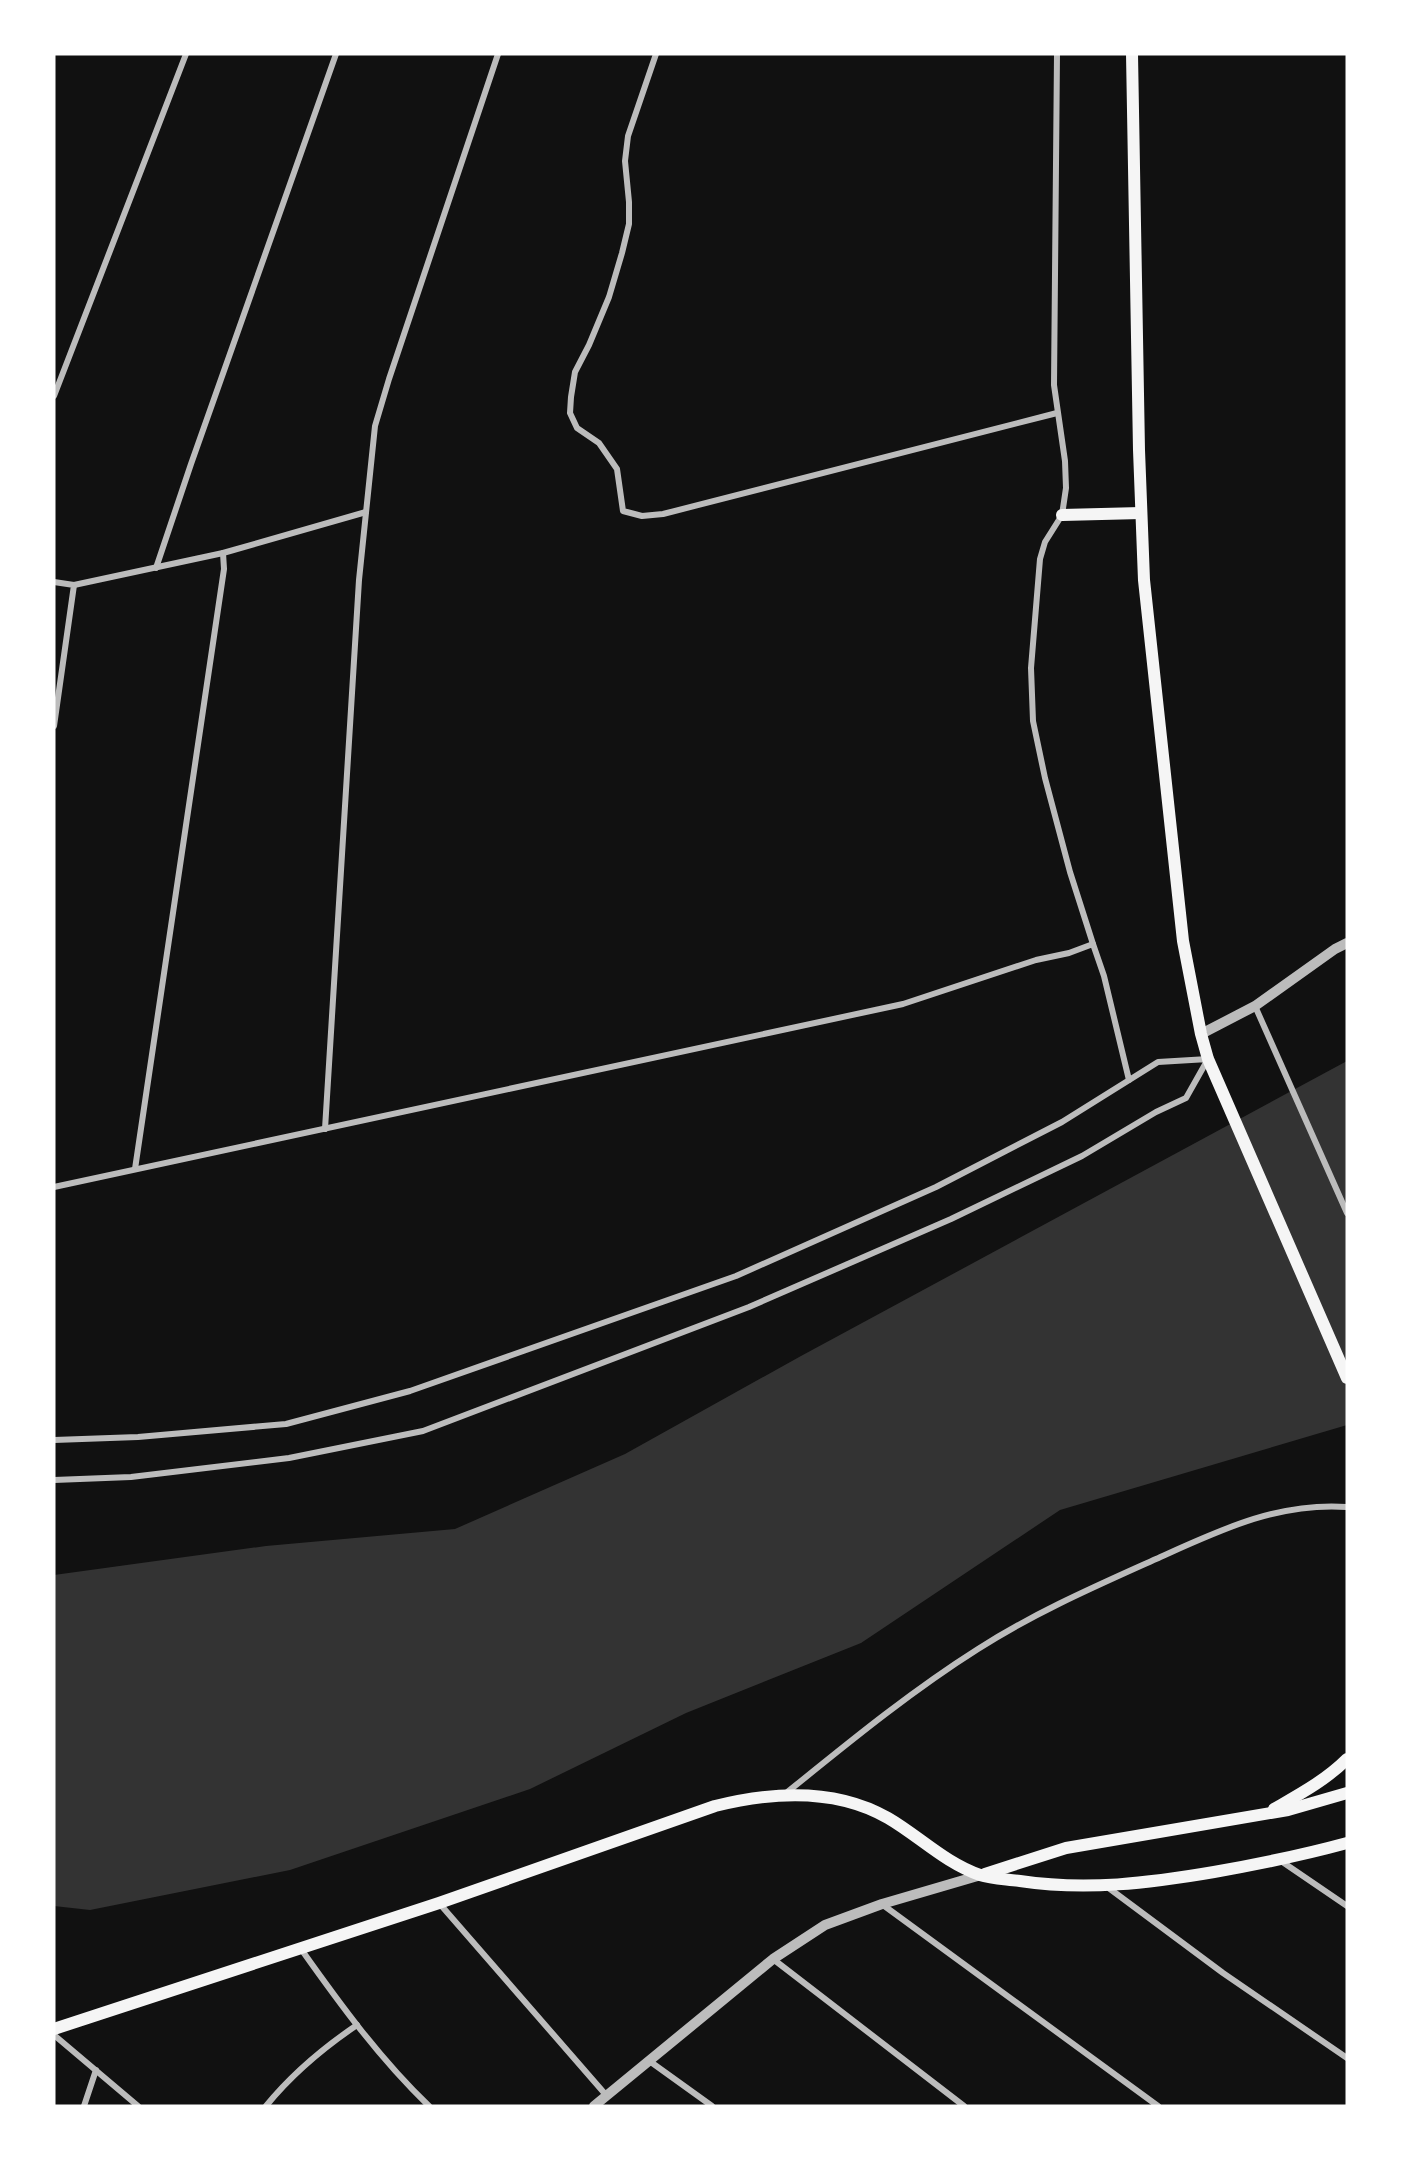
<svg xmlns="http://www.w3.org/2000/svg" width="1401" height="2160" font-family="'Golos Text',sans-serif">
<rect width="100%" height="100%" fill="#111"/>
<polygon fill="#333" points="1347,1061 1347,1425 1060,1510 861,1643 686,1713 530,1789 290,1870 90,1910 54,1906 54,1575 266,1546 455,1529 625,1454 801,1356"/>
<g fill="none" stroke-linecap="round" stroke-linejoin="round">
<g stroke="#bcbcbc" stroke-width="6">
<polyline points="656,54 628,136 625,161 629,202 629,224 622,253 609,297 589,345 575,372 571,397 570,413 577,428 599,443 617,469 623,511 642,516 663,514 1057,413"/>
<polyline points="1057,54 1054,385 1065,461 1066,488 1062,515 1045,542 1040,559 1031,668 1033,721 1045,778 1070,872 1093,944"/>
<polyline points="54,396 186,54"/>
<polyline points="156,568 191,464 336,54"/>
<polyline points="54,582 74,585 54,726"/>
<polyline points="74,585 223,553"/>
<polyline points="1255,1006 1347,1213"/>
<polyline points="325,1129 359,580 375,426 389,379 498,54"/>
<polyline points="135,1169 224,569 223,553 366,512"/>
<polyline points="54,1187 903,1004 1036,960 1069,953 1093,944 1104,976 1129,1080"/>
<polyline points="54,1440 138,1437 286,1424 410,1391 736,1276 936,1187 1062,1122 1158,1062 1208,1059 1186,1098 1156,1112 1082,1156 951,1219 749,1307 423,1431 289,1458 131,1477 54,1480"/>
<path d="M 785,1794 C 848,1743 910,1692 978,1649 C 1034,1613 1096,1586 1156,1559 C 1218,1531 1277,1502 1347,1507"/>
<polyline points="1281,1861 1347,1906"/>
<polyline points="1106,1886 1223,1973 1347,2058"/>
<polyline points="439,1903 606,2095"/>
<polyline points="883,1905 1158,2106"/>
<path d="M 301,1949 C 340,2004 380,2059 429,2106"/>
<polyline points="773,1959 964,2106"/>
<polyline points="54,2035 138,2106"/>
<polyline points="648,2060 712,2106"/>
<polyline points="84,2106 96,2070"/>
<path d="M 266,2106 C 292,2074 323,2048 357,2025"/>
</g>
<g stroke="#bcbcbc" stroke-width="10">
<polyline points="1201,1034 1255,1006 1335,949 1347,943"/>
<polyline points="594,2106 773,1959 825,1925 882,1904 981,1875"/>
</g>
<g stroke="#f5f5f5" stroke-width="12">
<polyline points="1132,54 1139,450 1144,580 1183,941 1201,1034 1208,1059 1347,1378"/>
<polyline points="1062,515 1141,513"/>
<path d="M 1274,1809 C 1300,1794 1326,1780 1347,1759"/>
<polyline points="985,1874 1066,1848 1288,1810 1347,1793"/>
<path d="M 54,2029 L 439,1903 L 715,1806 C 771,1792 836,1788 888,1818 C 919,1836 945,1863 980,1875 C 992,1879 1007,1879 1020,1881 C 1086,1891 1150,1883 1214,1872 C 1259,1864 1303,1855 1347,1843"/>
</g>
</g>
<rect width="1401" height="2160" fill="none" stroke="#ffffff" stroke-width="111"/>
</svg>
